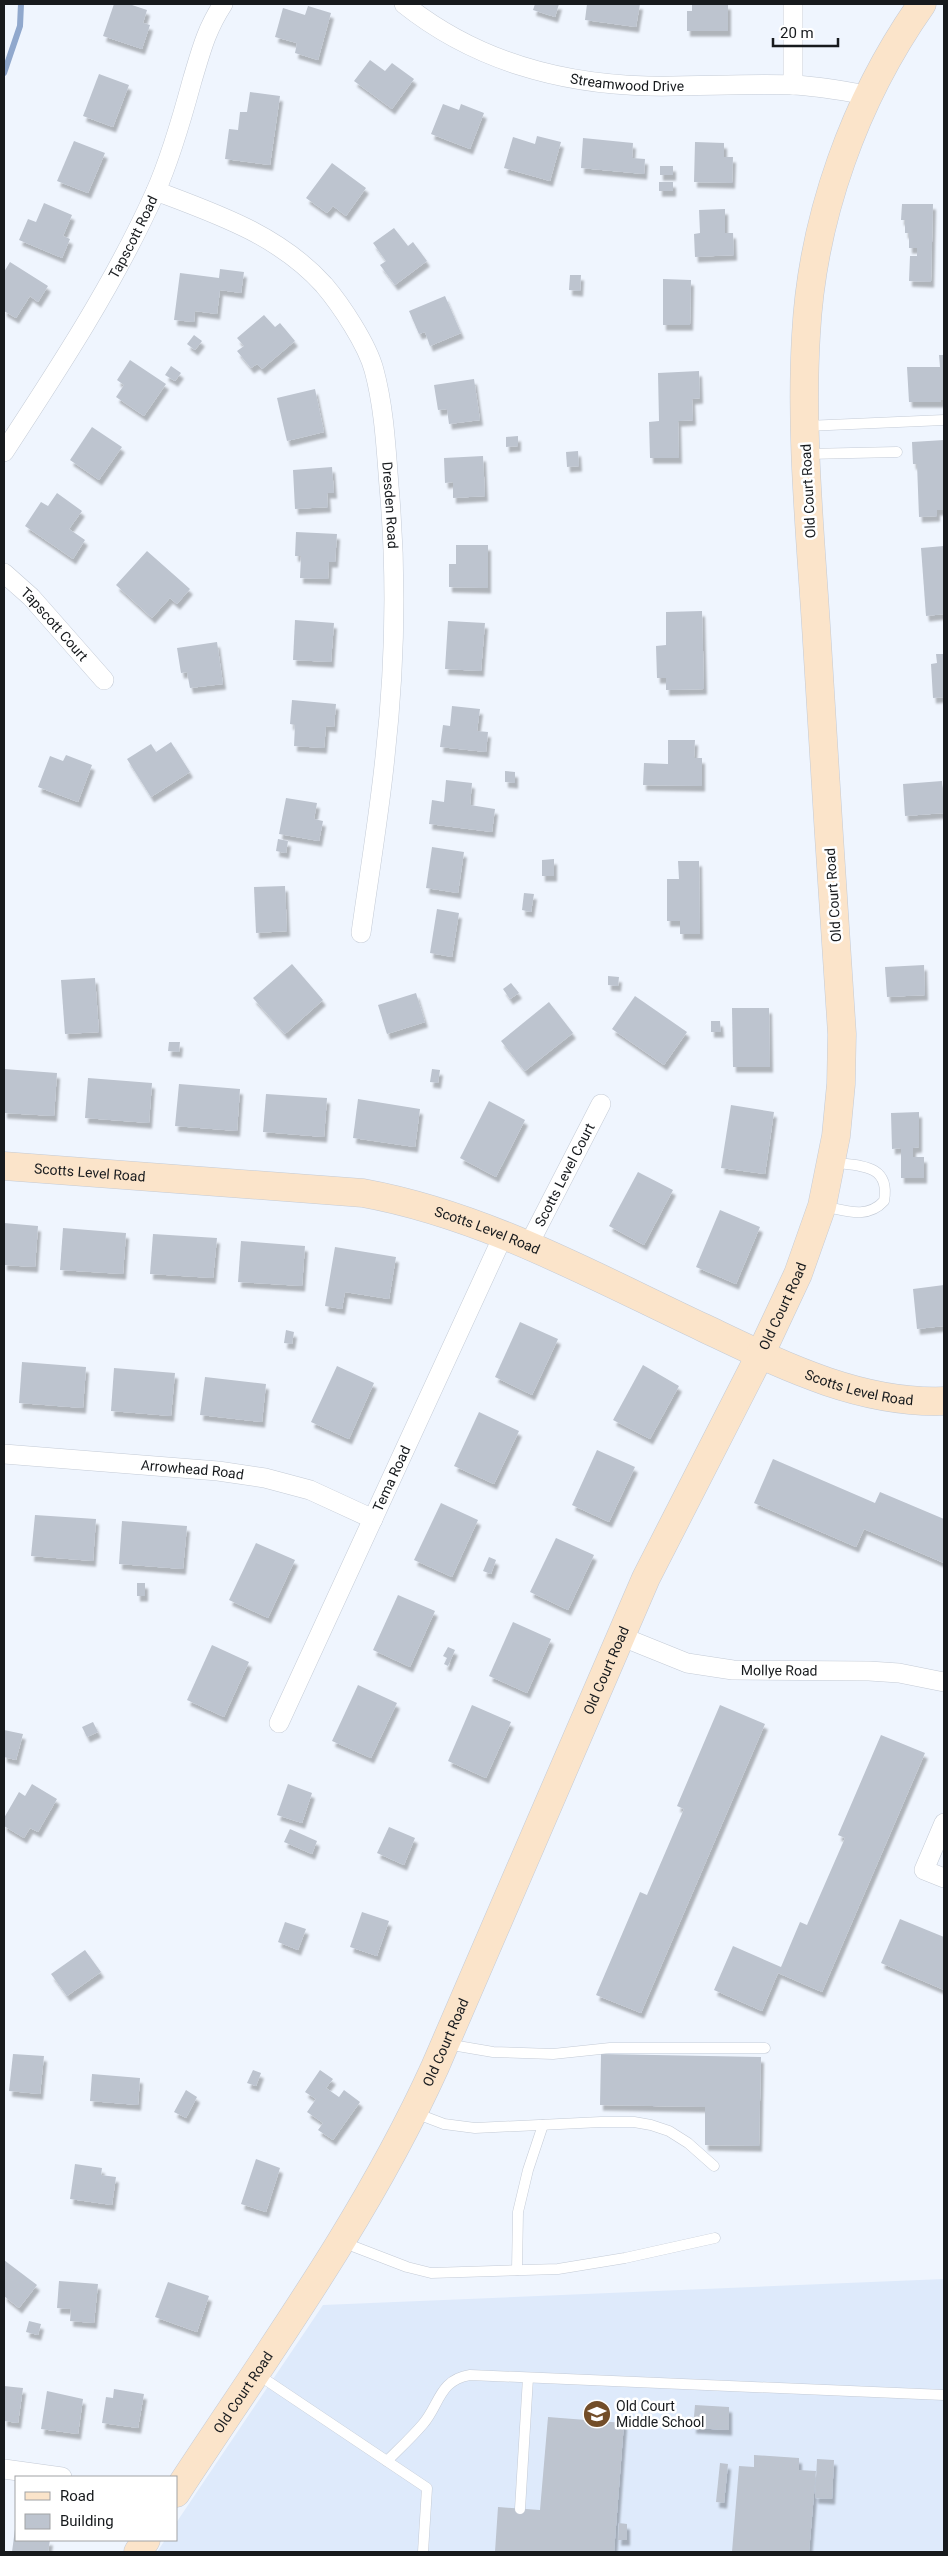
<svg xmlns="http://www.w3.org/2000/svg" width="948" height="2556" font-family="Roboto,sans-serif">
<defs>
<filter id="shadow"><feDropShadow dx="3" dy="5.5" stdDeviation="1" flood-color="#0004"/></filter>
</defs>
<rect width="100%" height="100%" fill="#eff5fe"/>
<polygon fill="#deeafb" points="944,2279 944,2552 157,2552 165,2540 176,2540 176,2523 323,2305"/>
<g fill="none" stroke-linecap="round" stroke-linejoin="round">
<polyline stroke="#90a8cd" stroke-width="6" points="4,73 20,26 21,4"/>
</g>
<g fill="#bdc4cf" filter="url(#shadow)">
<polygon points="114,4 129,4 147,10 143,23 150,25 142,49 103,36"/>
<polygon points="535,4 559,4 555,17 533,10"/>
<polygon points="587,4 640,4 636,27 585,20"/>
<polygon points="692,4 728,4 728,31 687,31 687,11 692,11"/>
<polygon points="308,6 331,13 318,60 295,53 297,43 275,37 283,8 305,15"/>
<polygon points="370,60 385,71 392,63 414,79 392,109 354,81"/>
<polygon points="99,74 129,85 113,127 83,116"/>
<polygon points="250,92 280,96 270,165 225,159 229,129 238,130 240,112 247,112"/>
<polygon points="443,104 459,110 461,104 484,113 470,149 431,134"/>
<polygon points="537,136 561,142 550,181 504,168 513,137 535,144"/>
<polygon points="583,138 633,143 632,158 645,159 644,174 581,168"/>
<polygon points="74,141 105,153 88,193 57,181"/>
<polygon points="695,142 724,143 724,157 733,157 732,183 694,182"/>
<polygon points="332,163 366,188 346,216 333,206 327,213 306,198"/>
<rect x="660" y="166" width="13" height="9"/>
<rect x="659" y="182" width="14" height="9"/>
<polygon points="44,203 72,215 63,236 70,239 62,258 19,240 28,219 36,222"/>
<polygon points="902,204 933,204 931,282 909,281 910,256 917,256 917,248 909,248 909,233 905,233 905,220 901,220"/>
<polygon points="725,209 725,233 733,233 734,255 695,257 694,234 700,233 699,210"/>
<polygon points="394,228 408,246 413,242 427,261 395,285 380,265 386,261 373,243"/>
<polygon points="10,262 48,286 38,302 30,296 16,318 4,311 4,272"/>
<polygon points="220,269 244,272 241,293 220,290 217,314 195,311 194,322 174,320 180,273 219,278"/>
<polygon points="570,275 581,275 580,291 569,290"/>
<polygon points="663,279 691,280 690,325 663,325"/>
<polygon points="445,296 461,333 430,346 425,332 419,334 409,311"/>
<polygon points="264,315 275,327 280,323 295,341 262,369 257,364 251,368 237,351 244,346 237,338"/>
<polygon points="194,335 202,341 195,350 187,344"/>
<polygon points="939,355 944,355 944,400 941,400 941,402 909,402 907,367 940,367"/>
<polygon points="130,360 166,384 144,416 116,397 124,385 117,380"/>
<polygon points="171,366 181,373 175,381 165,375"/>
<polygon points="699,371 700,398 692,399 693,420 678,421 679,458 650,458 649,422 659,421 658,373"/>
<polygon points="474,379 480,420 449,424 447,409 438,410 434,385"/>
<polygon points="315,389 324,432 287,441 277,398"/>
<polygon points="92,427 122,447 99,480 70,460"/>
<polygon points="518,436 518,446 506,447 506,437"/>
<polygon points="944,440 944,510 937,510 937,516 919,517 917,464 913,464 912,442"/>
<polygon points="578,451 579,466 567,467 566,452"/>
<polygon points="483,456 485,496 453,498 453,482 445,483 444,458"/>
<polygon points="332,467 334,493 327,493 328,507 295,509 293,470"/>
<polygon points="57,493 82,511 69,529 85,540 73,559 25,526 41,502 48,506"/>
<polygon points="296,532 337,534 335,562 329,562 328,579 300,578 301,556 295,556"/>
<polygon points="456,545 488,545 488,588 449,587 449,564 456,564"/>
<polygon points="944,546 944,614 926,616 921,548"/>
<polygon points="147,551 190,589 177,604 170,598 152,618 116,585"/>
<polygon points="702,611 704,689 666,690 666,678 657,678 656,646 666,645 666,612"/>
<polygon points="295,620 334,623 331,662 293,660"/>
<polygon points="448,621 485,623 481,671 445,669"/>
<polygon points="217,642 223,684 190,688 187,672 181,673 177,648"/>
<polygon points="936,654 944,654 944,697 933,698 931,664 937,663"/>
<polygon points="292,700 336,704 334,727 326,726 324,748 294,746 295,725 290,724"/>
<polygon points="452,706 480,709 477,731 488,732 486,752 440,747 443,725 450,726"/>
<polygon points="668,740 695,740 694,758 702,758 702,786 643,785 644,763 668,764"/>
<polygon points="171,742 190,772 151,797 127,759 151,744 156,752"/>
<polygon points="66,755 92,765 78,802 38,787 50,756 63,761"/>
<polygon points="505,771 515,772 515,783 505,782"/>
<polygon points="446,780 472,783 470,805 495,809 492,832 429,824 432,800 444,802"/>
<polygon points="942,781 944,813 905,816 903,784"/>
<polygon points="286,798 317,803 314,819 323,821 319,841 279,834"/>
<polygon points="278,839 288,841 286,853 276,851"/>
<polygon points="432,847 464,852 458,893 426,888"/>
<polygon points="554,859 554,876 542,876 542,860"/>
<polygon points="678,861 699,861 700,934 680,934 680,921 667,921 667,879 679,879"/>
<polygon points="285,886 287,931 256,933 254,887"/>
<polygon points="524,893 534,894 531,912 522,910"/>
<polygon points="437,909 459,913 452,957 430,953"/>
<polygon points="292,964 323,1000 285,1034 253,998"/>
<polygon points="924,965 925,995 887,997 885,967"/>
<polygon points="608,976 619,977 618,986 608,985"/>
<polygon points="95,978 99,1032 65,1034 61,980"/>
<polygon points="511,983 519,993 510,999 503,989"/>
<polygon points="416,993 425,1022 387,1034 378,1005"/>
<polygon points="635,996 687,1032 664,1065 612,1029"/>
<polygon points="549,1002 573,1033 525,1071 501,1041"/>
<polygon points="732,1008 769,1008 770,1067 733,1067"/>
<polygon points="711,1021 720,1021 721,1032 711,1032"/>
<polygon points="169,1042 180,1042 179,1052 168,1051"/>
<polygon points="4,1069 57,1073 54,1116 4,1113"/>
<polygon points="432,1069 440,1070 438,1083 430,1082"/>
<polygon points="88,1078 152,1083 149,1123 85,1118"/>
<polygon points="179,1084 240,1089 237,1131 175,1126"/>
<polygon points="266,1094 327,1098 324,1137 263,1132"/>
<polygon points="358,1099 420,1109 415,1147 353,1138"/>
<polygon points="489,1101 525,1120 496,1177 460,1158"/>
<polygon points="731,1105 774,1112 765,1174 721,1168"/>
<polygon points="919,1112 919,1147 913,1148 913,1157 924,1157 924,1178 901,1178 901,1148 892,1149 891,1113"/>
<polygon points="638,1172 673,1190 644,1245 609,1226"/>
<polygon points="720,1210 760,1227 736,1284 696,1267"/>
<polygon points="4,1223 38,1226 35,1267 4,1265"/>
<polygon points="63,1228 126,1233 123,1274 60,1270"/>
<polygon points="153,1234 217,1238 213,1278 150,1274"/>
<polygon points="241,1241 305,1246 302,1286 238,1282"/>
<polygon points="335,1247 396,1257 389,1299 345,1292 342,1309 325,1306"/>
<polygon points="944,1285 944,1326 917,1329 913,1289"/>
<polygon points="520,1322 558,1339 532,1395 495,1377"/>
<polygon points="286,1330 294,1332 292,1344 284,1343"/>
<polygon points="22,1362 86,1367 83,1408 19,1403"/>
<polygon points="643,1365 679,1386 650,1439 613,1420"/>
<polygon points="337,1366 374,1383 349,1439 311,1422"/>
<polygon points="114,1368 175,1373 171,1416 111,1411"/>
<polygon points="205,1377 266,1384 262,1422 200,1415"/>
<polygon points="479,1412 519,1431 494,1484 454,1466"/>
<polygon points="597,1450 635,1467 609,1522 572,1505"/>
<polygon points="773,1459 875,1503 880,1492 944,1519 944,1563 864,1529 856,1547 754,1503"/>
<polygon points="441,1503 478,1520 452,1577 414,1560"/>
<polygon points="35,1515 96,1519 93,1561 31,1556"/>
<polygon points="122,1521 187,1526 183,1569 119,1564"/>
<polygon points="556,1538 594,1555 568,1610 530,1592"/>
<polygon points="256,1543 295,1560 268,1618 229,1600"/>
<polygon points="489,1557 496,1560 491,1574 483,1571"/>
<rect x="137" y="1583" width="8" height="13"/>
<polygon points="398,1595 435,1611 410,1667 373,1650"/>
<polygon points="513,1622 551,1639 527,1693 489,1676"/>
<polygon points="212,1645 249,1662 224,1717 187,1700"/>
<polygon points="448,1647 455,1650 448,1666 444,1664 447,1658 443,1656"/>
<polygon points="358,1685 397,1703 371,1758 332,1741"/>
<polygon points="472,1705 511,1722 486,1778 448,1761"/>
<polygon points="720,1705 765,1724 641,2013 596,1995 640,1892 647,1895 684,1809 677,1806"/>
<polygon points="93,1722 98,1732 87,1737 82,1727"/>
<polygon points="4,1730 23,1734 16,1760 4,1757"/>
<polygon points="881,1735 925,1753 822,1992 778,1973 762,2011 714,1990 733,1946 781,1967 800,1922 807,1925 845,1838 838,1835"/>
<polygon points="32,1784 57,1799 38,1832 30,1828 24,1838 4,1826 4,1818 19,1792 25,1796"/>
<polygon points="288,1784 312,1793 302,1823 277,1815"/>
<polygon points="389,1827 415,1838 404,1865 377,1853"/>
<polygon points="290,1829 317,1841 312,1854 284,1842"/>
<polygon points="362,1912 389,1921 377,1956 350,1947"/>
<polygon points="900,1919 944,1937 944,1990 881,1963"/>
<polygon points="285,1922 306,1929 298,1950 278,1942"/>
<polygon points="85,1950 101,1972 67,1996 51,1974"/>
<polygon points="13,2054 44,2056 40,2094 9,2091"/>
<polygon points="601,2054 761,2057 759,2146 705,2145 705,2107 600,2105"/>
<polygon points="253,2070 261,2073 256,2086 247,2083"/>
<polygon points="320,2070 333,2079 326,2088 339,2097 344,2090 360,2102 333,2140 318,2130 323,2123 307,2112 316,2099 305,2092"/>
<polygon points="92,2074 140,2078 138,2105 90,2101"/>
<polygon points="186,2090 197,2097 186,2118 174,2112"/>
<polygon points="256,2159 280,2168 266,2212 241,2204"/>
<polygon points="75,2164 102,2168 101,2175 116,2177 112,2205 70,2199"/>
<polygon points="4,2260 37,2285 19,2308 4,2296"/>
<polygon points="59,2281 98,2284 94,2323 70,2321 71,2309 57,2308"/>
<polygon points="168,2282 209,2296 197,2332 155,2317"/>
<polygon points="29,2321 41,2324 38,2335 26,2332"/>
<polygon points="4,2386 23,2388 18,2423 4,2421"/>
<polygon points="114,2389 144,2394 138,2428 102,2423 106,2397 113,2398"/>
<polygon points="47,2391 83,2399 78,2434 41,2429"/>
<polygon points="695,2405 729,2407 729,2430 693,2428"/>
<polygon points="548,2417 624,2423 614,2552 495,2552 498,2507 540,2510"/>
<polygon points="754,2455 799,2458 799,2470 816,2471 809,2552 732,2552 739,2466 754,2467"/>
<polygon points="817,2459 834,2460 832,2499 815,2498"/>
<polygon points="720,2463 728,2464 724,2503 716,2502"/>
<polygon points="619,2523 627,2524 627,2540 618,2540"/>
<polygon points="15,2529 16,2540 50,2540 48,2552 12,2552"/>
</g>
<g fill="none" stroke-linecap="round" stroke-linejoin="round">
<defs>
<g id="lane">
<polyline points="806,426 944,420"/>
<polyline points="807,454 897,452"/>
<path d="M 822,1206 C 844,1210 867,1220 884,1201 C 891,1163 858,1166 831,1162"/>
<polyline points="446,2044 493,2052 553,2054 610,2048 765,2048"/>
<polyline points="415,2113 444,2124 475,2128 601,2122 634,2122 651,2125 669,2131 688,2143 714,2166"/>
<polyline points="342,2242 407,2267 431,2273 558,2269 625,2258 715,2238"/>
<polyline points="517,2270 518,2212 528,2170 543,2125"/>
<polyline points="257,2374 427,2488 423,2552"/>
<path d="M 387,2461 C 399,2449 412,2437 423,2424 C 440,2404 439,2380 470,2375 L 944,2395"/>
<polyline points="520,2509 528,2378"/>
</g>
<g id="street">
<path id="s1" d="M 404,4 C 474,60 560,84 648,86 C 696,87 745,83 793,85 C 818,86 843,91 868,95"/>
<polyline points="793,4 793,85"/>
<path id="s2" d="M 156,191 C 217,214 279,235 324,285 C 341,305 367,344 374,370 C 384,407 386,447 389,486 C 397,576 395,667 385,757 C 379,816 369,875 361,933"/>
<path id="s3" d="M 4,452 C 59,368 114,284 155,193 C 171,157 182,118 192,81 C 201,51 206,30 223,4"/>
<path id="s4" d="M 4,573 L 31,597 L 104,680"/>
<path id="s5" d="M 528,1246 L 601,1104"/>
<path id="s6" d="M 4,1454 L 218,1471 L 265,1478 L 310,1490 L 373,1519"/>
<path id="s7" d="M 620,1636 L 687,1663 L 733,1670 L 869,1671 L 899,1673 L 944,1682"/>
<path id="s8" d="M 279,1723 L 503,1236"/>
<polyline points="944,1823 924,1870 944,1878"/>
<polyline points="4,2469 62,2477"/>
</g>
<g id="secondary">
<path id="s9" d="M 4,1166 L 363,1193 C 484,1215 593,1276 704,1328 C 780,1364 858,1404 944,1401"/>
<path id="s10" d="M 176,2493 C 267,2354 366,2219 435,2067 L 646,1578 L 760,1355 L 798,1274 L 822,1206 L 836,1136 L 841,1084 L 842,1034 C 833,903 825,773 817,642 C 811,540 800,437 806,335 C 812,218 855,99 922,4"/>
<polyline points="138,2552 146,2540"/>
</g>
</defs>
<use href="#lane" stroke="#c4cbd6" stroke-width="11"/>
<use href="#street" stroke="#c4cbd6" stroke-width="20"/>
<use href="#secondary" stroke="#c4cbd6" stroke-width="29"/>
<use href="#lane" stroke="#fff" stroke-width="10"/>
<use href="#street" stroke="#fff" stroke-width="19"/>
<use href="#secondary" stroke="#fbe4ca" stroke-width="28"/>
</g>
<defs>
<symbol id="school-disc" viewBox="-11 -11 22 22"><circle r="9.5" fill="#734e29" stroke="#fff"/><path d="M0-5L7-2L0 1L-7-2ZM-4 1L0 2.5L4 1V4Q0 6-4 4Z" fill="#fff"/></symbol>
</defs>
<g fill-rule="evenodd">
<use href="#school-disc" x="581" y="2398" width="32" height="32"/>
</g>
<g text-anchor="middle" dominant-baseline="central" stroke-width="5" stroke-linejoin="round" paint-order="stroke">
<g font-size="14" fill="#171a1d" stroke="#fff">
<text stroke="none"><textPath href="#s1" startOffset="241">Streamwood Drive</textPath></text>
<text stroke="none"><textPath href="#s3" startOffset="251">Tapscott Road</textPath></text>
<text transform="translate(808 491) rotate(-93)">Old Court Road</text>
<text stroke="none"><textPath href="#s2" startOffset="430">Dresden Road</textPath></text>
<text stroke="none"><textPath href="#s4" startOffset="72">Tapscott Court</textPath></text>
<text transform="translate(833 895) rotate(-94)">Old Court Road</text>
<text stroke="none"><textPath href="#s9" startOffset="86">Scotts Level Road</textPath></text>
<text stroke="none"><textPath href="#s5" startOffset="80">Scotts Level Court</textPath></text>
<text stroke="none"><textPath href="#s9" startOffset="490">Scotts Level Road</textPath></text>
<text stroke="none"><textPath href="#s10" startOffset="1336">Old Court Road</textPath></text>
<text stroke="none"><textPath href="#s9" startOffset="895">Scotts Level Road</textPath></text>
<text stroke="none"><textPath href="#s6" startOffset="189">Arrowhead Road</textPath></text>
<text stroke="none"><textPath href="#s8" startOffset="269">Tema Road</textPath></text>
<text stroke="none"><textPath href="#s10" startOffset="931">Old Court Road</textPath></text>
<text stroke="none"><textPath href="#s7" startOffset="165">Mollye Road</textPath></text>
<text stroke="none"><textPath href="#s10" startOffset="526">Old Court Road</textPath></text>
<text stroke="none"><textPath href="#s10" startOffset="121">Old Court Road</textPath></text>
</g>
<g font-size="14" fill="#171a1d" stroke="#fff" text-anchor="start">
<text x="616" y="2406">Old Court<tspan x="616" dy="16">Middle School</tspan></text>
</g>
</g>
<rect width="948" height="2556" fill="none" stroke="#171a1d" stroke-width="10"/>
<rect x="15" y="2476" width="162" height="65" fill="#ffffff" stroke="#a2a3a5"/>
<rect x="25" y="2492" width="25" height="8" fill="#fbe4ca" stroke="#a2a3a5"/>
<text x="60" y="2501" font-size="15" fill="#171a1d">Road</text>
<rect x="25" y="2514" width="25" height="15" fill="#bdc4cf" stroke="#a2a3a5"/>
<text x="60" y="2526" font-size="15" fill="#171a1d">Building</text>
<path d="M773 38v8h65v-8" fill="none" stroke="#171a1d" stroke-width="2.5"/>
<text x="780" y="38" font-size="15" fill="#171a1d" stroke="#ffffff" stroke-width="4" paint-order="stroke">20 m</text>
</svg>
